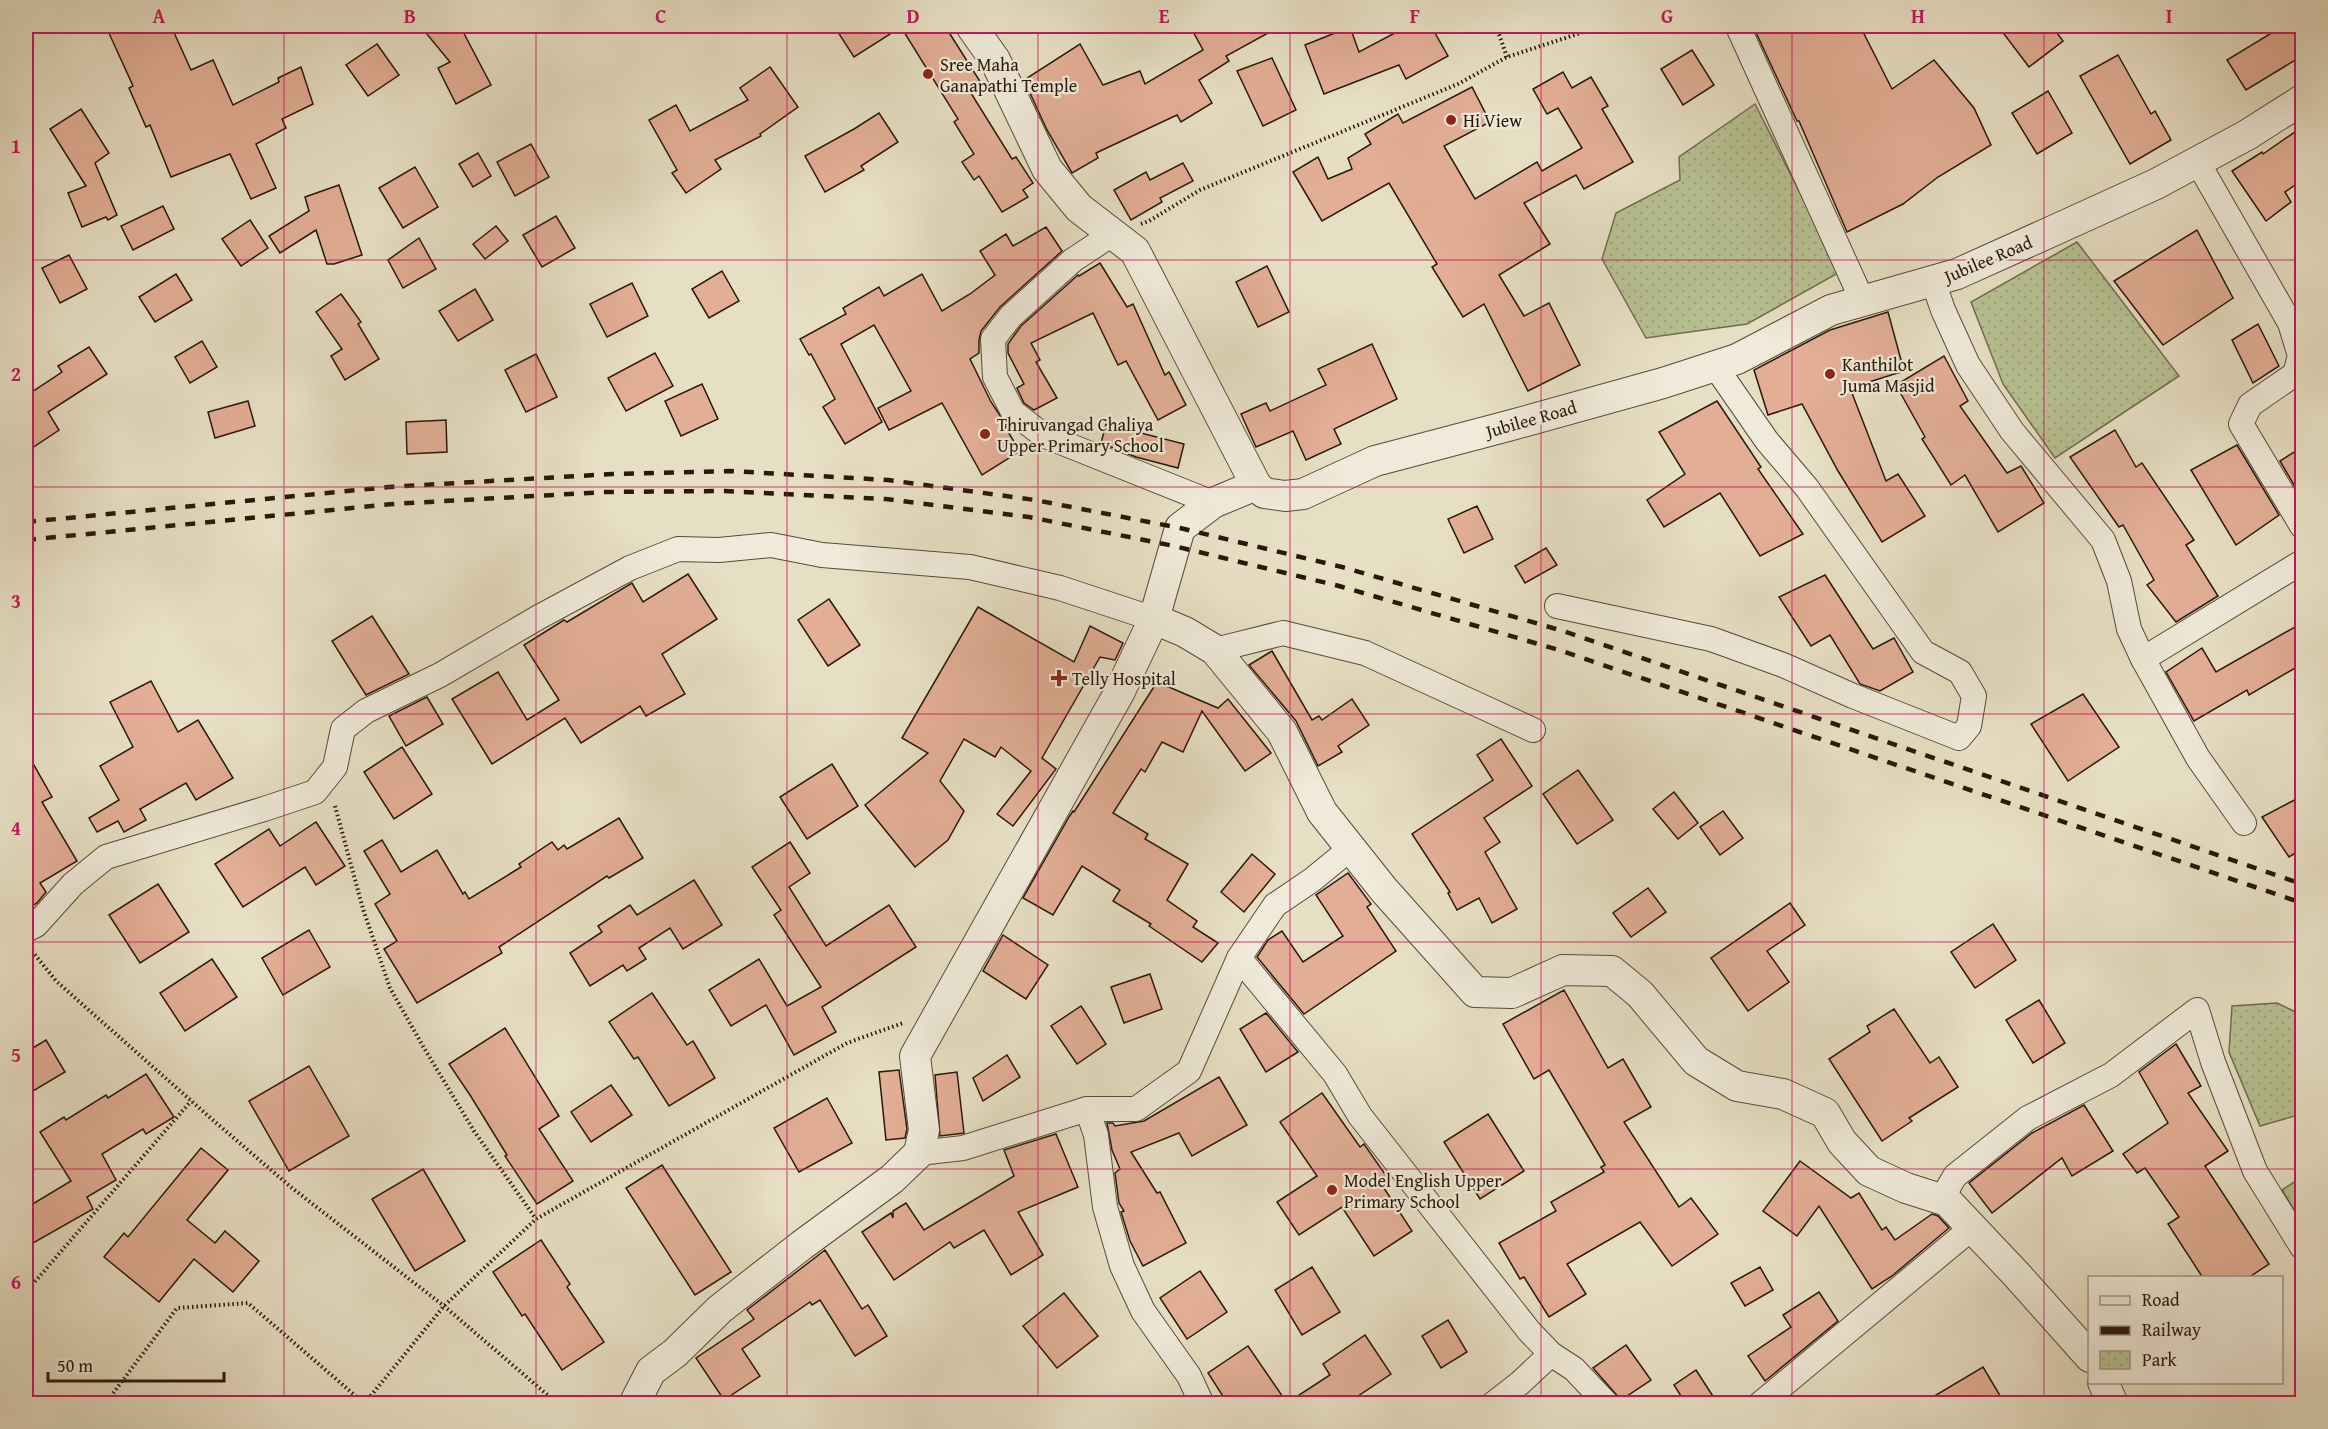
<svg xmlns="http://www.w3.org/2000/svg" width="2328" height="1429" font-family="'Gentium Book Plus',serif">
<defs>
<pattern id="park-dots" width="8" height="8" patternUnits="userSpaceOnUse" patternTransform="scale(1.5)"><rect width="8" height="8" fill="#b7c193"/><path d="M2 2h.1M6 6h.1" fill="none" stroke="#9ea57d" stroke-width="1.8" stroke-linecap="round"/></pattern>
</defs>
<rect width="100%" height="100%" fill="#e7dfc4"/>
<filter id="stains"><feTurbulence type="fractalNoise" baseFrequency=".00333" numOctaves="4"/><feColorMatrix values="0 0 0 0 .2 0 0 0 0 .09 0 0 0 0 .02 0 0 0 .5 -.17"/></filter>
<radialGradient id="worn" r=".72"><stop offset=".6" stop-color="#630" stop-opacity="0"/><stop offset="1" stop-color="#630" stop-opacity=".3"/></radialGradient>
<g fill="url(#park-dots)" stroke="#716c4f" stroke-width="1.5">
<polygon points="1755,104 1840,272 1747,324 1646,338 1602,259 1616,213 1680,180 1679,157"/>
<polygon points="2077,242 2179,376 2055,458 2003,384 1971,302"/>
<polygon points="2277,1003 2302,1015 2302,1114 2260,1126 2229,1052 2232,1006"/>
<polygon points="2302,1177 2302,1223 2282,1190"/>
</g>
<g fill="#e2ae96" stroke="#2b170b" stroke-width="1.5">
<polygon points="121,26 171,26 191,70 213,60 233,105 279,82 278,78 301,67 313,104 282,119 286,128 256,144 276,188 251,199 230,154 171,177 150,125 146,127 129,88 133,86 108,31"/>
<polygon points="436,26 460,26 491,85 456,104 438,68 450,62 426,33"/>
<polygon points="834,26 945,26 981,83 969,90 1012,159 1016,157 1033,183 1023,190 1028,197 1002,212 979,176 974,180 962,162 974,154 954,122 958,119 901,27 854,57"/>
<polygon points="1190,26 1281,26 1226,56 1229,61 1199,80 1212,103 1181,122 1177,115 1096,153 1098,158 1072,173 1047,130 1024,80 1080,44 1103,85 1140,71 1145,84 1203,50"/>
<polygon points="1408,26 1431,26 1448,56 1406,79 1399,65 1324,94 1305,45 1350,27 1359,52"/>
<polygon points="1753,26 1860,26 1892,89 1934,60 1974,108 1991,145 1938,177 1903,204 1847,232 1799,121 1797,121"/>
<polygon points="2015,26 2052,26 2063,41 2029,67 2004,34"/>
<polygon points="2283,26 2302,26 2302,56 2246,90 2227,60"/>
<polygon points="377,44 399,75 368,96 346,65"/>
<polygon points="1692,50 1714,85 1683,105 1661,69"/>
<polygon points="2118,55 2151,114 2155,111 2171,140 2130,164 2080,76"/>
<polygon points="1272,58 1296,110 1263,126 1237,71"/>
<polygon points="770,67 798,107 760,134 761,136 715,160 721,169 686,193 672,173 677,170 649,120 676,105 690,131 748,100 740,88"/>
<polygon points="1563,72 1572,88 1591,77 1608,106 1602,109 1633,162 1584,189 1576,175 1524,203 1550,244 1499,275 1524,316 1549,303 1580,365 1528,391 1484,304 1463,317 1432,267 1437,264 1389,183 1322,221 1293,172 1318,157 1328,179 1352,169 1348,158 1371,144 1365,134 1398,114 1403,123 1472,87 1490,122 1444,146 1475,199 1537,162 1542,171 1582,148 1558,108 1547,114 1533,89"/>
<polygon points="2048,91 2072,133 2037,154 2012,113"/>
<polygon points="81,109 109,153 95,163 117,215 108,220 106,217 82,227 68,193 86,186 50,129"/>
<polygon points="879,113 898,142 861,166 864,170 825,192 805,156 854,129"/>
<polygon points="2302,127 2302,180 2285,192 2291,202 2266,221 2232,171 2262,152 2263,154"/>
<polygon points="531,144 549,177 515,196 497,162"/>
<polygon points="478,153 491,176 473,187 459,164"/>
<polygon points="1183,163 1193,181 1160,198 1162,202 1131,220 1114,190 1146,172 1150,180"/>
<polygon points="415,167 438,207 403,228 379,188"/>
<polygon points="339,185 362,255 334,264 327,264 316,230 280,253 269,236 309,211 305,197"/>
<polygon points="163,206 174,229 133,250 121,226"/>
<polygon points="556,216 575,248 542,267 523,235"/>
<polygon points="250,220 268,248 241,266 222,239"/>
<polygon points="496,226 508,241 485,259 473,244"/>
<polygon points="1046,227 1062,251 1000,307 981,331 979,340 979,353 970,359 991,402 1007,426 1005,427 1020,451 982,475 942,403 889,430 878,408 911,391 874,325 841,344 882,422 845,444 823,407 835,399 811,354 809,355 800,339 846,314 843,308 879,287 884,296 922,274 942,311 970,294 995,275 980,251 1006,234 1013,246"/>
<polygon points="2197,230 2233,298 2163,345 2114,281"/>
<polygon points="419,238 436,269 403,288 388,260"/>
<polygon points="69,255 87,289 60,303 42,268"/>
<polygon points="1100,263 1127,307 1133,304 1165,375 1169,372 1186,405 1158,420 1126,361 1118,365 1093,313 1031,343 1040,360 1036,362 1057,398 1034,410 1024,403 1017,388 1024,384 1008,353 1008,344 1021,326 1078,275 1079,276"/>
<polygon points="1267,266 1289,312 1258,327 1236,282"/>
<polygon points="722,271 739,301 709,318 692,289"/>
<polygon points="176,274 192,300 155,322 139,297"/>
<polygon points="632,283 648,316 607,337 590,304"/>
<polygon points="475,289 493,320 458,341 439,311"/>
<polygon points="341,294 361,322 358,324 379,359 345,380 331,356 342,349 316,312"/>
<polygon points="1888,312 1904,371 1850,388 1886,481 1898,474 1925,516 1882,542 1838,471 1802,404 1768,415 1754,370 1830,330"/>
<polygon points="2258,324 2279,366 2253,383 2232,340"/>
<polygon points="202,341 217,367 190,383 175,357"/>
<polygon points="1372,344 1397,399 1334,429 1341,444 1306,460 1293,431 1256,447 1241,414 1266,403 1270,411 1326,385 1318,369"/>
<polygon points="89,347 107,374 48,412 59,430 26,452 26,396 62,372 58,366"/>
<polygon points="655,353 673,386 626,411 608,378"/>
<polygon points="536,354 557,397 526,412 505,370"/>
<polygon points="1944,356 1968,401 1960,406 2007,473 2021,466 2044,503 1998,532 1965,475 1951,485 1922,439 1925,437 1896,385"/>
<polygon points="702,384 718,419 681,436 665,401"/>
<polygon points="248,401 255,426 215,438 208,412"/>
<polygon points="1717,401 1761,467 1758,469 1803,534 1760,556 1720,493 1664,527 1647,500 1685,474 1659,432"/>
<polygon points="446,420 447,452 407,454 406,422"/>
<polygon points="1106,424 1184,444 1178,468 1136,457 1101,443"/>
<polygon points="2115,430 2136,467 2142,463 2194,540 2186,545 2218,596 2176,622 2147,585 2154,580 2123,525 2119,527 2070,457"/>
<polygon points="2237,445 2279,515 2236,545 2191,470"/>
<polygon points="2302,447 2302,499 2280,461"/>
<polygon points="1477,506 1493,539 1464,553 1448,519"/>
<polygon points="1546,548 1557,565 1525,583 1515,566"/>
<polygon points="688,574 717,619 662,654 685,694 646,716 640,706 581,743 565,718 492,764 452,699 498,672 527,720 559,700 524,645 564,620 567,622 632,583 643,602"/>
<polygon points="1825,575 1873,649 1894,638 1913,672 1880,691 1860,684 1830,635 1811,646 1779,597"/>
<polygon points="829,599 860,645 828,666 798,620"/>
<polygon points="978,607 1074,662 1090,626 1123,643 1115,660 1100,657 1042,758 1056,769 1013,826 997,814 1031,771 1001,747 995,757 964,739 940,781 964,811 948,840 915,867 865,805 928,753 902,738"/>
<polygon points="372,616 409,674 366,695 332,641"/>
<polygon points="2302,623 2302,664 2249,695 2247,690 2194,721 2166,672 2202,648 2216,672"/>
<polygon points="1272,651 1312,720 1319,716 1322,720 1352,699 1369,725 1338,746 1342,752 1318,766 1296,721 1249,665"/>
<polygon points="151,681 178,732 198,720 233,778 196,800 186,783 140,809 146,820 124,832 118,821 97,832 89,818 119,800 100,766 133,747 110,702"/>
<polygon points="1157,682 1218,708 1228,699 1271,753 1245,771 1202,711 1183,752 1162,742 1145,772 1141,769 1113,813 1148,834 1145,839 1188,864 1167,900 1197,921 1193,927 1218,943 1202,962 1149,926 1151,924 1113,901 1120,890 1082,866 1053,915 1023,898 1069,817 1073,811 1074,812"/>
<polygon points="2083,694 2119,747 2068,781 2031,724"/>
<polygon points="427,697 443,724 406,746 389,716"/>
<polygon points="1501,739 1532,786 1484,818 1500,842 1485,852 1517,909 1492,923 1479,898 1457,910 1448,893 1450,892 1412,834 1493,780 1477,755"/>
<polygon points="402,747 432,794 394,819 364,772"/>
<polygon points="26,751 52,797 42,802 77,861 40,883 46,892 37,903 26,910"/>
<polygon points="832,764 858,806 807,839 780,797"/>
<polygon points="1578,770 1613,820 1577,844 1543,794"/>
<polygon points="1674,792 1698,823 1678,839 1653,809"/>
<polygon points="2302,796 2302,849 2289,857 2262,817"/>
<polygon points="1723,811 1743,838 1720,855 1700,827"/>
<polygon points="619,818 643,858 609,878 607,876 499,947 502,953 417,1003 384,949 397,941 375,904 390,894 364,851 382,840 401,872 437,850 463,894 465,892 469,899 521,867 519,864 552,842 558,850 564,845 567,849"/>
<polygon points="316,822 345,866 316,885 305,867 243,907 215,864 269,829 280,846"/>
<polygon points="790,842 810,873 789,887 826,946 889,905 916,947 822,1007 836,1032 794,1055 766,1005 731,1026 709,990 759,959 787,1006 821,987 774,915 781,910 752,867"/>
<polygon points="1252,854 1275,874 1244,912 1221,892"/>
<polygon points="1348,873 1371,904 1367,907 1396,951 1304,1014 1257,957 1268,940 1282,931 1303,962 1343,936 1316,895"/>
<polygon points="694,880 722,925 683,949 670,928 639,948 646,959 627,971 623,965 590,986 570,953 602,932 598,926 630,905 637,915"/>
<polygon points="158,884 189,932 140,963 109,915"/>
<polygon points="1648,888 1666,912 1631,937 1613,913"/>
<polygon points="1790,903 1805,925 1767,951 1789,982 1748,1011 1711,958"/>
<polygon points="1993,924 2016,960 1975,988 1951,952"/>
<polygon points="309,930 330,967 283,995 262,958"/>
<polygon points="1003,935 1048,965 1026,999 983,971"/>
<polygon points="212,959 237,997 185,1031 160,993"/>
<polygon points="1150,974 1162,1009 1124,1023 1111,987"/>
<polygon points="1564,990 1608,1068 1623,1059 1651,1107 1624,1122 1679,1207 1691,1198 1718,1234 1672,1266 1640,1222 1567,1264 1586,1294 1549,1317 1524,1277 1520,1279 1499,1243 1556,1211 1551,1202 1604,1172 1601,1167 1605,1165 1549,1070 1534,1079 1503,1024"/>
<polygon points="652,993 687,1045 693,1041 715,1078 669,1106 638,1057 634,1059 609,1022"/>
<polygon points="2039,1000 2065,1043 2033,1063 2006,1020"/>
<polygon points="1081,1006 1106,1044 1077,1064 1051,1026"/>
<polygon points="1894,1009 1930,1063 1939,1057 1958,1087 1909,1118 1912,1121 1882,1141 1829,1059 1870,1032 1867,1026"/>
<polygon points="1266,1013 1298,1052 1266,1072 1240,1029"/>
<polygon points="505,1028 559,1116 539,1129 573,1181 537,1204 505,1156 507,1155 470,1095 449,1064"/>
<polygon points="46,1040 65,1072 33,1091 26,1078 26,1052"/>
<polygon points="2176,1044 2201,1086 2188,1093 2228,1151 2205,1166 2269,1264 2248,1278 2203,1278 2168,1224 2179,1217 2145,1168 2137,1173 2123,1154 2168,1123 2139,1072"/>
<polygon points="1007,1055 1020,1077 983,1101 973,1078"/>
<polygon points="309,1066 349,1136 289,1171 249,1101"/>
<polygon points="899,1070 907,1129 905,1138 886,1140 879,1072"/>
<polygon points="957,1072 964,1133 940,1136 935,1075"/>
<polygon points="146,1074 174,1117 146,1134 143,1129 102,1154 116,1180 87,1197 93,1209 26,1247 26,1208 71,1181 40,1132 64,1117 66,1120 106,1095 108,1098"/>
<polygon points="1219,1077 1247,1125 1192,1156 1179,1133 1131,1152 1157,1193 1160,1192 1186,1243 1143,1266 1130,1241 1121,1212 1124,1211 1119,1203 1115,1173 1120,1169 1112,1150 1107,1123 1113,1123 1115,1126 1144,1121"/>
<polygon points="611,1085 632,1115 591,1142 571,1112"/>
<polygon points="1322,1093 1360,1147 1364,1144 1387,1177 1380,1182 1412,1231 1374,1256 1342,1207 1299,1235 1277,1202 1317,1176 1280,1122"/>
<polygon points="827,1098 852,1143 799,1172 774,1128"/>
<polygon points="2084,1105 2113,1151 2072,1176 2062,1158 1992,1213 1969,1183 2032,1133"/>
<polygon points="1488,1114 1524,1171 1480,1199 1444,1142"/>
<polygon points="1056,1134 1078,1187 1018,1212 1043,1255 1011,1275 984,1230 954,1248 950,1242 894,1280 862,1232 891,1213 893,1218 893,1211 906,1203 924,1230 1014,1176 1004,1150"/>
<polygon points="201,1148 228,1170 187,1220 215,1243 225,1231 259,1261 233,1292 194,1259 159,1302 104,1257 124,1233 128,1237"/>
<polygon points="1800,1161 1851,1198 1859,1193 1882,1230 1886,1227 1895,1240 1932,1214 1938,1216 1949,1228 1892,1276 1872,1289 1819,1206 1797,1236 1763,1211"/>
<polygon points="662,1165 731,1272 695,1295 626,1188"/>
<polygon points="423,1169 465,1241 415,1271 372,1199"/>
<polygon points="541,1240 570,1284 567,1287 604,1342 562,1370 525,1314 522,1316 493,1272"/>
<polygon points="825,1250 862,1309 868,1305 887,1336 855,1356 820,1300 812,1305 810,1302 742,1349 760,1376 724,1400 696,1358 754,1319 747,1310"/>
<polygon points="1312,1267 1340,1312 1302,1335 1275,1290"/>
<polygon points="1760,1267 1773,1290 1745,1306 1731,1283"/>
<polygon points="1200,1271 1227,1312 1187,1339 1160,1298"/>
<polygon points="1819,1292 1838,1321 1765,1381 1748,1356 1791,1327 1783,1315"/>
<polygon points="1064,1293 1098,1336 1057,1368 1023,1326"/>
<polygon points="1448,1320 1467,1352 1441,1368 1422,1336"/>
<polygon points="1365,1335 1391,1374 1346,1404 1228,1404 1208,1373 1248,1346 1287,1403 1330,1375 1323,1364"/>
<polygon points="1626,1345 1651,1380 1621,1400 1593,1368"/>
<polygon points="1983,1367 2005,1404 1921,1404"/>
<polygon points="1696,1370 1718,1404 1686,1404 1674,1385"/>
</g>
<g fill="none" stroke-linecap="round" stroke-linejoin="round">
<defs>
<g id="minor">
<polyline points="1739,26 1739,29 1863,302"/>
<polyline points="2197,161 2290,323 2300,356 2295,374 2250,405 2241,424 2302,526"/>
<polyline points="1114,233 1073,260 1011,316 993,339 995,377 1013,412 1043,435 1213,503"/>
<polyline points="1933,281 1943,310 1968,365 2012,431 2103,540 2119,581 2129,629 2143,659 2198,758 2244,823"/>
<polyline points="1557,606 1711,639 1783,665 1853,696 1959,738 1969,726 1974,696 1960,672 1923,652 1807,488 1767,441 1715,366"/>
<polyline points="1215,650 1283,633 1365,653 1533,730"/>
<polyline points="2143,659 2302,562"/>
<polyline points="26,930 36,925 73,884 106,857 264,809 315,792 335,767 343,729 366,711 440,675 539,617 630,568 678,549 719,550 771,545 822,555 970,567 1060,588 1154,619"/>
<polyline points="1239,958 1335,1074 1360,1116 1529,1331 1551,1354"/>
<polyline points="1087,1109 1136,1109 1189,1071 1239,958 1275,905 1312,880 1351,848"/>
<polyline points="919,1153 963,1148 1087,1109 1096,1135 1105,1207 1122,1266 1143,1311 1189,1376 1202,1404"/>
<polyline points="1941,1200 1955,1176 2028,1118 2111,1075 2197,1010 2213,1062 2255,1171 2302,1247"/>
<polyline points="1493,1404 1520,1383 1551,1354 1574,1369 1607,1404"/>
<polyline points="1760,1404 1972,1228"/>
</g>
<g id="tertiary">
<polyline points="971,26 995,60 1047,169 1079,208 1135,251 1256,485 1264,493 1285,496 1303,494 1375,461 1508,426 1663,383 1737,359 1831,310 1957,274 2057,229 2156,184 2247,135 2302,100"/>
<polyline points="1154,619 1185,632 1215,650 1282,732 1322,812 1384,890 1475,992 1512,993 1563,970 1612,971 1640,994 1696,1061 1737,1086 1783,1094 1825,1113 1842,1142 1869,1171 1906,1188 1947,1201 2016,1274 2090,1357"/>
<polyline points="2103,1382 2113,1404"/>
<polyline points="634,1404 651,1371 675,1353 720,1309 802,1245 892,1179 919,1153 924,1130 915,1056 1119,693 1154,619 1180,528 1213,503 1256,485"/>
</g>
</defs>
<use href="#minor" stroke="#5a4939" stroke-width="26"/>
<use href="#tertiary" stroke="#5a4939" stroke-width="32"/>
<g stroke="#2b170b" stroke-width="4" stroke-dasharray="1.5 3" stroke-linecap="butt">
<polyline points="1496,26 1507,57"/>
<polyline points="1141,224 1149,221 1200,190 1458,84 1507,57 1602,26"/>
<polyline points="335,806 363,909 390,988 424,1048 474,1131 536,1219"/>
<polyline points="32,951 56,981 214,1121 292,1188 444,1306 558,1404"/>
<polyline points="26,1292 191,1101"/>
<polyline points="365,1403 444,1306 536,1219 847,1043 903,1023"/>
<polyline points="105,1404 177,1308 248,1303 365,1404"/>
</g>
<use href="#minor" stroke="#efead9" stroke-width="24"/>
<use href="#tertiary" stroke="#efead9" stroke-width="30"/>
<g stroke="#2b170b" stroke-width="4.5" stroke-dasharray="10 10" stroke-linecap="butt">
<polyline points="26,522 389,487 612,474 730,471 888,480 1035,500 1180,528 1342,567 1563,631 2302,884"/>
<polyline points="26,540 393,504 606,492 724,491 886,499 1029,517 1174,546 1339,586 1559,650 2302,903"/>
</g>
</g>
<path fill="none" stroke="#c2185b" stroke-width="1.5" stroke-opacity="0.55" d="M 284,26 L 284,1404M 536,26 L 536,1404M 787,26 L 787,1404M 1038,26 L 1038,1404M 1290,26 L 1290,1404M 1541,26 L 1541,1404M 1792,26 L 1792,1404M 2044,26 L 2044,1404M 26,260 L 2302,260M 26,487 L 2302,487M 26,714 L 2302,714M 26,942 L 2302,942M 26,1169 L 2302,1169"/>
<g fill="#8f2418" stroke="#efead9" stroke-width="2">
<circle cx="928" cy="74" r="6"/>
<circle cx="1451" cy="120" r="6"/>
<circle cx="1830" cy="374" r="6"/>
<circle cx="985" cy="434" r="6"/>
<path d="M1056 669h6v6h6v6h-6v6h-6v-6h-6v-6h6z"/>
<circle cx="1332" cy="1190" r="6"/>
</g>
<g text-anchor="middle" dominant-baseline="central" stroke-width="4.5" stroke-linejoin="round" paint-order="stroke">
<g font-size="18" fill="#2b170b" stroke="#efead9" text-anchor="start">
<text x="940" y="64">Sree Maha<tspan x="940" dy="21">Ganapathi Temple</tspan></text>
<text x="1463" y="120">Hi View</text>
<text x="1842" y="364">Kanthilot<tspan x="1842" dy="21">Juma Masjid</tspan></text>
<text x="997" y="424">Thiruvangad Chaliya<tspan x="997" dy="21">Upper Primary School</tspan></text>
<text x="1072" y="678">Telly Hospital</text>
<text x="1344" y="1180">Model English Upper<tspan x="1344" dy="21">Primary School</tspan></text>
</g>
<g font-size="18" fill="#2b170b" stroke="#efead9">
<text transform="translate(1988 259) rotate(-23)">Jubilee Road</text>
<text transform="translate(1531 419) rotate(-16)">Jubilee Road</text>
</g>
</g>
<rect width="2328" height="1429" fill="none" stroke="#e7dfc4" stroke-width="66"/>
<rect x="2088" y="1276" width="195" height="108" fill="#efead9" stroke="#a19687" stroke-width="1.5"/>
<rect x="2100" y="1296" width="30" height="9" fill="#efead9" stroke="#a19687" stroke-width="1.5"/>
<text x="2142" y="1306" font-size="18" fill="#2b170b">Road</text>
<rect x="2100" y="1326" width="30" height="9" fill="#2b170b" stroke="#a19687" stroke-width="1.5"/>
<text x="2142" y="1336" font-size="18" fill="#2b170b">Railway</text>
<rect x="2100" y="1351" width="30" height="18" fill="url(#park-dots)" stroke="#a19687" stroke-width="1.5"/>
<text x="2142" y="1366" font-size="18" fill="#2b170b">Park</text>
<path d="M48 1372v9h176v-9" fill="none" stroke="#2b170b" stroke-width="3"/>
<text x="57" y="1372" font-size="18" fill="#2b170b" stroke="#efead9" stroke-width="4.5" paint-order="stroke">50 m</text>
<rect x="33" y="33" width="2262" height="1363" fill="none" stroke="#c2185b" stroke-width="2"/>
<g font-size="20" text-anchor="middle" font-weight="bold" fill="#c2185b">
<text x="159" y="23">A</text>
<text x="410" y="23">B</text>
<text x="661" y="23">C</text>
<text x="913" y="23">D</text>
<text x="1164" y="23">E</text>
<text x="1415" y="23">F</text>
<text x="1667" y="23">G</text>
<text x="1918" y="23">H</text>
<text x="2169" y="23">I</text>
<text x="16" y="153">1</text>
<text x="16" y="381">2</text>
<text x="16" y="608">3</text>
<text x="16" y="835">4</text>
<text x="16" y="1062">5</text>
<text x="16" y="1289">6</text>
</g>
<rect width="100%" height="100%" filter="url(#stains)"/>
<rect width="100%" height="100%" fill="url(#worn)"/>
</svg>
